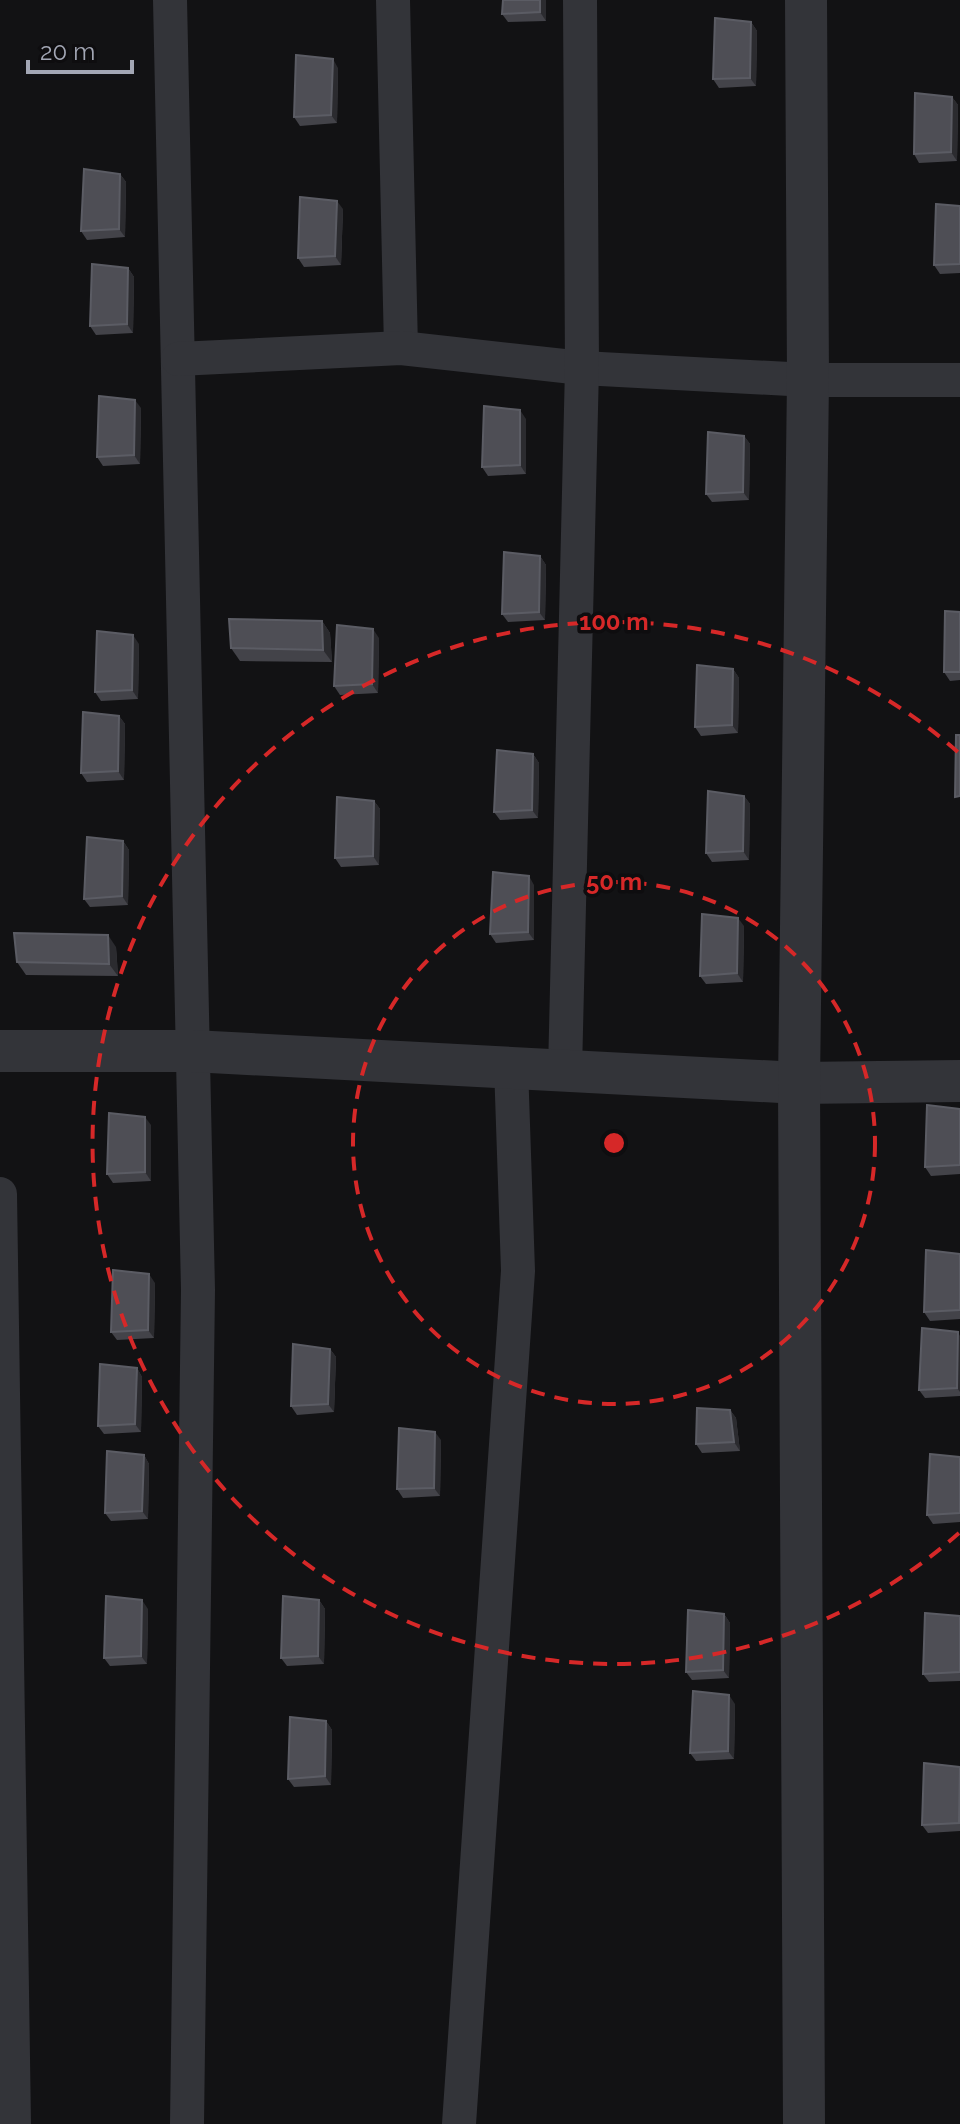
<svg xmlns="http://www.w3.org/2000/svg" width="960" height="2124" font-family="Raleway,sans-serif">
<rect width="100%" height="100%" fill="#121214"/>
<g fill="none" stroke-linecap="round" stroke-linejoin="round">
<g stroke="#333439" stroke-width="34">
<polyline points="170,0 198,1290 187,2124"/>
<polyline points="393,0 401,348"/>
<polyline points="178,359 401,348 582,368 808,380 960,380"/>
<polyline points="565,1071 582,368 580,0"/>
<polyline points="0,1194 14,2124"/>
<polyline points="459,2124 518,1271 511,1066"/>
</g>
<g stroke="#333439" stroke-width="42">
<polyline points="0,1051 192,1051 799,1083 960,1081"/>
<polyline points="804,2124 799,1083 808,380 806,0"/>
</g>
</g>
<g fill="#434349">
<polygon points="503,0 546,0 546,21 508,22 502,14"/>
<polygon points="751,22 757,31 756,86 719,88 713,79"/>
<polygon points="338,68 337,123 300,126 294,117"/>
<polygon points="952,97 958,105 957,161 919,163 914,154"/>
<polygon points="120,174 126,182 125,237 87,240 81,231"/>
<polygon points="960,206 960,273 940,274 934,265"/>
<polygon points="343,209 341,265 304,267 298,258"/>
<polygon points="128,268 134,277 133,333 96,335 90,326"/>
<polygon points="141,408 140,464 103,466 97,457"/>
<polygon points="526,419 526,474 488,476 482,467"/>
<polygon points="744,436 750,444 749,500 712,502 706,494"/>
<polygon points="540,556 546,565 545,620 508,622 502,614"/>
<polygon points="960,612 960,680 950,681 944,672"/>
<polygon points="322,621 330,633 332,662 240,661 231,648"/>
<polygon points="379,638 378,693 340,695 334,686"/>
<polygon points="139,644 138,699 101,701 95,692"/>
<polygon points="733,669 739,678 738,733 701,736 695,727"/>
<polygon points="119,716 125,724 124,780 87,782 81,773"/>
<polygon points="533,754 539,763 538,818 500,820 494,812"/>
<polygon points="744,796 750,804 749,860 712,862 706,853"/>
<polygon points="374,801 380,809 379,865 341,867 335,858"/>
<polygon points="123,841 129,850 128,905 90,907 84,899"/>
<polygon points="534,885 534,940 496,943 490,934"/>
<polygon points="744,926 743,982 706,984 700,976"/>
<polygon points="116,947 118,976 26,975 17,962"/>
<polygon points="960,1109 960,1174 931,1176 925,1167"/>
<polygon points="151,1125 151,1181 113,1183 107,1174"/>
<polygon points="960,1254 960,1319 930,1321 924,1312"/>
<polygon points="155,1283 154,1338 117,1340 111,1332"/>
<polygon points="960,1336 960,1396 925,1398 919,1390"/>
<polygon points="330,1349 336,1357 334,1412 297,1415 291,1406"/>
<polygon points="137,1368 142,1377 141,1432 104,1434 98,1426"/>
<polygon points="730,1410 736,1418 740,1451 702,1453 696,1444"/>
<polygon points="441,1440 440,1496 403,1498 397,1489"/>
<polygon points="144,1455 149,1464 148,1519 111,1521 105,1513"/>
<polygon points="960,1457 960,1522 933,1524 927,1515"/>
<polygon points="319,1600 325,1609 324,1664 287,1666 281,1658"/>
<polygon points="148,1609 147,1664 110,1666 104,1658"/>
<polygon points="724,1614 730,1623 729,1678 692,1680 686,1672"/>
<polygon points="960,1616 960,1681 929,1682 923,1674"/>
<polygon points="735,1704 734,1759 696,1761 690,1753"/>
<polygon points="326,1721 332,1730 331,1785 294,1787 288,1779"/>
<polygon points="960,1767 960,1831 928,1833 922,1825"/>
</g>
<g fill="#2b2b2f">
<polygon points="540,0 546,0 546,21 540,12"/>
<polygon points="751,22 757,31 756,86 750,78"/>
<polygon points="333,59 338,68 337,123 331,115"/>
<polygon points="952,97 958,105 957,161 951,152"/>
<polygon points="120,174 126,182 125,237 119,229"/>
<polygon points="337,201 343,209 341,265 335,256"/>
<polygon points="128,268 134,277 133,333 127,324"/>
<polygon points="135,400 141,408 140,464 134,455"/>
<polygon points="520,410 526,419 526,474 520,465"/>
<polygon points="744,436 750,444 749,500 743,492"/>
<polygon points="540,556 546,565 545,620 539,612"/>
<polygon points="322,621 330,633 332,662 323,650"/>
<polygon points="373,629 379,638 378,693 372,684"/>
<polygon points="133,635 139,644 138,699 132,690"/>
<polygon points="733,669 739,678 738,733 732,725"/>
<polygon points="119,716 125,724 124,780 118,771"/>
<polygon points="533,754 539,763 538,818 532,810"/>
<polygon points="744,796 750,804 749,860 743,851"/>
<polygon points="374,801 380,809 379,865 373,856"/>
<polygon points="123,841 129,850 128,905 122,896"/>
<polygon points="529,876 534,885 534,940 528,932"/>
<polygon points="738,918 744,926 743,982 737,973"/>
<polygon points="108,935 116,947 118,976 109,964"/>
<polygon points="145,1117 151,1125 151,1181 145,1172"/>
<polygon points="149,1274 155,1283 154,1338 148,1330"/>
<polygon points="958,1332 960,1336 960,1392 957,1388"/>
<polygon points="330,1349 336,1357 334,1412 328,1404"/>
<polygon points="137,1368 142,1377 141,1432 135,1424"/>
<polygon points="730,1410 736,1418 740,1451 734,1442"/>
<polygon points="435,1432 441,1440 440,1496 434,1488"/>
<polygon points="144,1455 149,1464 148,1519 142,1511"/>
<polygon points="142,1600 148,1609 147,1664 141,1656"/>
<polygon points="319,1600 325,1609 324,1664 318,1656"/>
<polygon points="724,1614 730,1623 729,1678 723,1670"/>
<polygon points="729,1695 735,1704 734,1759 728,1751"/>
<polygon points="326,1721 332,1730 331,1785 325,1776"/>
</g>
<g fill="#4e4e55" stroke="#5b5c64" stroke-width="2">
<polygon points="503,0 540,0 540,12 502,14"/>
<polygon points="715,18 751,22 750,78 713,79"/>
<polygon points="296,55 333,59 331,115 294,117"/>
<polygon points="915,93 952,97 951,152 914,154"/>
<polygon points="84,169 120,174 119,229 81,231"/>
<polygon points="300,197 337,201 335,256 298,258"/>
<polygon points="936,204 960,206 960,264 934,265"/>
<polygon points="92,264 128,268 127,324 90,326"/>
<polygon points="99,396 135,400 134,455 97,457"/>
<polygon points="484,406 520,410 520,465 482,467"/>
<polygon points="708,432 744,436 743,492 706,494"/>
<polygon points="504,552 540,556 539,612 502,614"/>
<polygon points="945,611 960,612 960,672 944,672"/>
<polygon points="229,619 322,621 323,650 231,648"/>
<polygon points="337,625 373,629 372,684 334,686"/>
<polygon points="97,631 133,635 132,690 95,692"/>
<polygon points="697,665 733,669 732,725 695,727"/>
<polygon points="83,712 119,716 118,771 81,773"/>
<polygon points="956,735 960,735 960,796 955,797"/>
<polygon points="497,750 533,754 532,810 494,812"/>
<polygon points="708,791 744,796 743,851 706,853"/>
<polygon points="337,797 374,801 373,856 335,858"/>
<polygon points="87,837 123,841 122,896 84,899"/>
<polygon points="493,872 529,876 528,932 490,934"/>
<polygon points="702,914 738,918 737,973 700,976"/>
<polygon points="14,933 108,935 109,964 17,962"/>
<polygon points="927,1105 960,1109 960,1165 925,1167"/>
<polygon points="109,1113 145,1117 145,1172 107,1174"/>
<polygon points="926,1250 960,1254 960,1310 924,1312"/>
<polygon points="113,1270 149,1274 148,1330 111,1332"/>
<polygon points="922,1328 958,1332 957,1388 919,1390"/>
<polygon points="293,1344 330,1349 328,1404 291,1406"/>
<polygon points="100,1364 137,1368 135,1424 98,1426"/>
<polygon points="697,1408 730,1410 734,1442 696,1444"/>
<polygon points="399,1428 435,1432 434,1488 397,1489"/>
<polygon points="107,1451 144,1455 142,1511 105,1513"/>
<polygon points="930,1454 960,1457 960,1513 927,1515"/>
<polygon points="106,1596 142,1600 141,1656 104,1658"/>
<polygon points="283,1596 319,1600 318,1656 281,1658"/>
<polygon points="688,1610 724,1614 723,1670 686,1672"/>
<polygon points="925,1613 960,1616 960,1672 923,1674"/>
<polygon points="693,1691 729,1695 728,1751 690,1753"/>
<polygon points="290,1717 326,1721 325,1776 288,1779"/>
<polygon points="924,1763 960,1767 959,1823 922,1825"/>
</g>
<g fill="none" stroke="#d62828" stroke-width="4" stroke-dasharray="14 10">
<circle cx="614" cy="1143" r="261"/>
<path d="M959 1533A521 521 0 1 1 959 753"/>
</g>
<circle cx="614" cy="1143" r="12" fill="#d62828" stroke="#0e0d0f" stroke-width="4"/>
<g font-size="24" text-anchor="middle" font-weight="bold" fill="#d62828" stroke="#0e0d0f" stroke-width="7" stroke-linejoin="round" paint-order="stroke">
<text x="614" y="630">100 m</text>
<text x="614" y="890">50 m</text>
</g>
<path d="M28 60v12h104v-12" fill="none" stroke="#a3a7b5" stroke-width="4"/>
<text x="40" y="60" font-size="24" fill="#a3a7b5" stroke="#0e0d0f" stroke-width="6" paint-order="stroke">20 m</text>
</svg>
